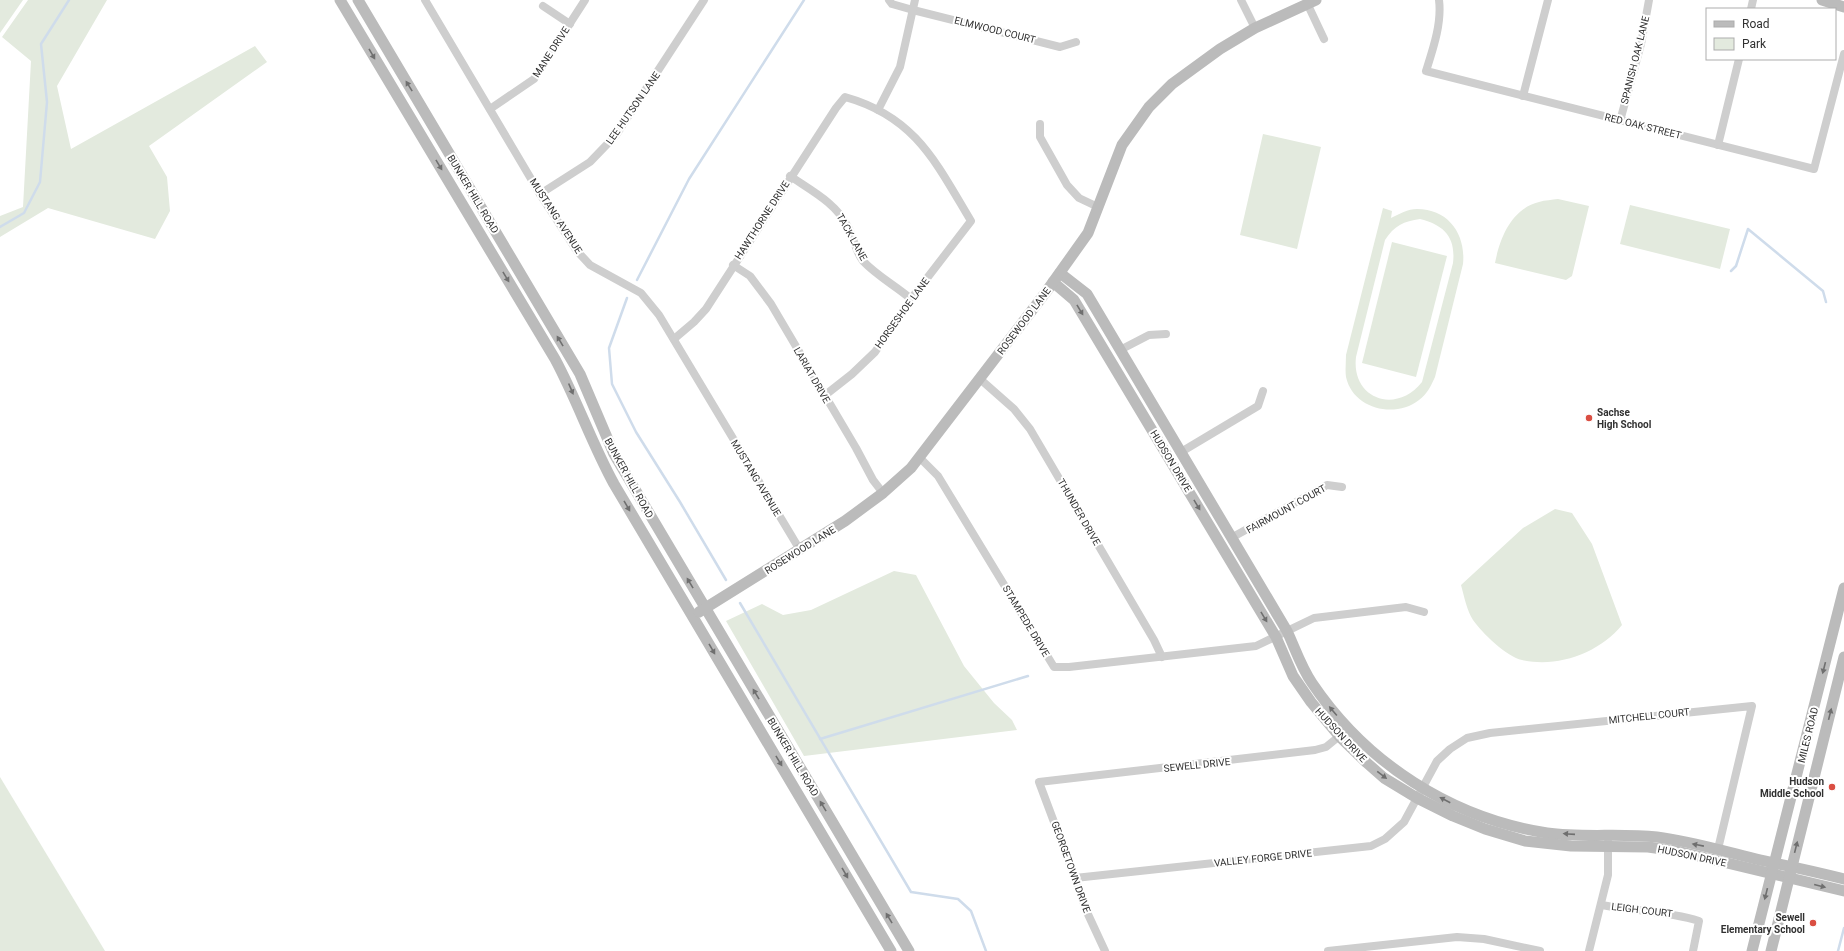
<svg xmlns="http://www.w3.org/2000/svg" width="1844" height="951" font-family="Roboto,sans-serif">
<rect width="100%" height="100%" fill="#fff"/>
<g fill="#e3eade" fill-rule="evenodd">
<polygon points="0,0 23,0 0,33"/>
<polygon points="28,0 107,0 57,86 71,149 255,46 267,62 149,146 167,177 170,211 155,239 48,208 0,237 0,216 23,207 31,61 2,37"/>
<polygon points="1263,134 1321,147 1297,249 1240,235"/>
<path d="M 1558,199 L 1589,206 L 1572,276 L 1566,280 L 1495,263 C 1500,238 1511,209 1539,202 C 1545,200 1552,200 1558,199 Z"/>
<polygon points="1630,205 1730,229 1720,269 1620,244"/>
<path d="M 1383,208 L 1392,211 L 1391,218 C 1399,214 1408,209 1417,209 C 1449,209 1466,235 1463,264 L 1435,377 C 1431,386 1427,394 1419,400 C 1395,419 1353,409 1346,377 C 1345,370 1346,362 1346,355 ZM 1420,219 C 1444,225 1456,237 1453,263 L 1422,382 C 1396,415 1351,399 1356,357 L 1385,240 C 1394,226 1404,221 1420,219 Z"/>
<polygon points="1392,242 1447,256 1416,377 1362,363"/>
<path d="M 1555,509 L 1572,513 L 1592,544 L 1622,625 C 1599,653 1558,668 1522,660 C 1507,657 1482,633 1473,620 C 1467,611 1464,596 1461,585 L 1523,528 Z"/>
<polygon points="894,571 916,575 964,666 994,703 1012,720 1017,730 804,756 726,621 762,604 783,615 811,610"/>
<polygon points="0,777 105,951 0,951"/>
</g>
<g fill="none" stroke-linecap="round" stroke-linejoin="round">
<g stroke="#cfdceb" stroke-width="2.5">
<polyline points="0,227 24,213 40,182 47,102 41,44 69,0"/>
<polyline points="1731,271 1736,266 1748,229 1823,291 1826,302"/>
<polyline points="637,280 689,179 804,0"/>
<polyline points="627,298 609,348 612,384 636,432 680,502 726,580"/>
<polyline points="740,603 911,892 958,899 971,911 986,951"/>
<polyline points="820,739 1028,676"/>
<polyline points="1838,951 1844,928"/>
</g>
<g stroke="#cecece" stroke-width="8">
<polyline points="425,0 540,194 577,251 590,265 641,293 659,315 800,550"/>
<polyline points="889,0 892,4 913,10 1060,47 1076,42"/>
<polyline points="1241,0 1255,28"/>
<path d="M 1439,0 C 1442,23 1433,49 1426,71 L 1814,169 L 1844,54"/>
<polyline points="1307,3 1324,39"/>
<polyline points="543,6 570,24"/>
<polyline points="1751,9 1753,0"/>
<polyline points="1523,96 1548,0"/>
<polyline points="490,109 534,79 585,0"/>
<polyline points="878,110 900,67 915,0"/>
<polyline points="1620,121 1641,44 1649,0"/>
<polyline points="1040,124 1040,137 1067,185 1079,198 1098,207"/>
<polyline points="1718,145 1739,59"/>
<path d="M 790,176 C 812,191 836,203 848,227 C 854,237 855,251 863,261 C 877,276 896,286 911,299"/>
<polyline points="540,194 590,162 616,135 704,0"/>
<polyline points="733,265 750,276 771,304 856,448 873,480 883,493"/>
<path d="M 674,339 L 694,322 L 706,309 L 836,108 L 845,97 C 916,117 936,163 971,221 L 911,299 L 875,352 L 852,374 L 824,396"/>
<polyline points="1120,350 1149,335 1166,334"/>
<polyline points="980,379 1014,409 1030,429 1154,640 1162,657"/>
<polyline points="1181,452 1258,406 1263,391"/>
<polyline points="919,457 938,476 1054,667 1069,667 1256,646 1314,618 1406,607 1424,612"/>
<polyline points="1231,538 1327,485 1342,487"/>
<polyline points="1075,878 1371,846 1385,839 1404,822 1437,761 1450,749 1467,738 1490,733 1752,706 1718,849"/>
<path d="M 1602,905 C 1634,911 1667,911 1699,921 L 1693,951"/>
<polyline points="1105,951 1086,910 1075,878 1039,782 1315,750 1326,747 1348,729"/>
<polyline points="1328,951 1457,937 1484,939 1540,951"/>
<polyline points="1589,951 1608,875 1608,841"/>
</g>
<g stroke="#bbb" stroke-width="11">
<path d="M 340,0 L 555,359 C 577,400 592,444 614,484 L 891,951"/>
<polyline points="358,0 580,374 614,454 909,951"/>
<polyline points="1822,0 1844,7"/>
<path d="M 1060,273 L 1087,294 L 1287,631 C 1295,648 1301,667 1312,683 C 1366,763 1451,818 1547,833 C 1583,838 1620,833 1657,837 C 1697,842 1735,855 1774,863 C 1798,868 1821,873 1844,879"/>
<polyline points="1053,282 1074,300 1276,637 1293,676 1311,702 1340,737 1367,763 1384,778 1417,798 1453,816 1485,829 1525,841 1571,846 1648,847 1677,851 1844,891"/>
<polyline points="699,612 845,521 883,493 911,468 1046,292 1088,233 1122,145 1149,107 1172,84 1220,49 1255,28 1316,0"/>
<polyline points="1752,951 1844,588"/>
<polyline points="1771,951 1844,657"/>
</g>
</g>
<defs><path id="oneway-solid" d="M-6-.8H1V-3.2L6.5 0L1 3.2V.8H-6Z"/></defs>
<g fill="#6f6f6f">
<use href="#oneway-solid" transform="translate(372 54) rotate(60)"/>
<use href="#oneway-solid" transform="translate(409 86) rotate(-122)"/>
<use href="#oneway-solid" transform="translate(439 165) rotate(59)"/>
<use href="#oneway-solid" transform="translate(506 277) rotate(59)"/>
<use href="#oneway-solid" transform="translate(1080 310) rotate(59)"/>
<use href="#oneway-solid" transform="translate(560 341) rotate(-121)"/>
<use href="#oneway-solid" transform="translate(571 389) rotate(67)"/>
<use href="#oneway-solid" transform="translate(1197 505) rotate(59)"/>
<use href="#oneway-solid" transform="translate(627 506) rotate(60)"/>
<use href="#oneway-solid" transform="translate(690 583) rotate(-121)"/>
<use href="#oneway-solid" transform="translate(1264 617) rotate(59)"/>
<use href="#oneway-solid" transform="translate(712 649) rotate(60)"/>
<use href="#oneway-solid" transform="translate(1824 668) rotate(104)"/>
<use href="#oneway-solid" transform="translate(756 694) rotate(-121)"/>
<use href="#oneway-solid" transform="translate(1333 711) rotate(-130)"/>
<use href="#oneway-solid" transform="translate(1830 714) rotate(-76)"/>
<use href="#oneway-solid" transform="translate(779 761) rotate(59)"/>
<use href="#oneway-solid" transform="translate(1382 775) rotate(37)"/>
<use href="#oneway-solid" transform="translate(1445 800) rotate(-152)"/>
<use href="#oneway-solid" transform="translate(823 806) rotate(-121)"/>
<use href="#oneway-solid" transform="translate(1569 834) rotate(-176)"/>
<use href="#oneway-solid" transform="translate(1698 845) rotate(-169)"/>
<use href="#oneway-solid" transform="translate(1796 847) rotate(-76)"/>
<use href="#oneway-solid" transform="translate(845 873) rotate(60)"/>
<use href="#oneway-solid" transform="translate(1820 886) rotate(14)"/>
<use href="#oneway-solid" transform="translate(1766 894) rotate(104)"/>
<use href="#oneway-solid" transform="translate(889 918) rotate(-121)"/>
</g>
<g fill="#da4e42" stroke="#fff" stroke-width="1.5">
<circle cx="1589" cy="418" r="4"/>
<circle cx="1832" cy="787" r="4"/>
<circle cx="1813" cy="923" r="4"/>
</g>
<g text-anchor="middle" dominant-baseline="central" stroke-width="4" stroke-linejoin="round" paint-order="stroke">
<g font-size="10" fill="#313131" stroke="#fff">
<text transform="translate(995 30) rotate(14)">ELMWOOD COURT</text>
<text transform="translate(551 52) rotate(-57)">MANE DRIVE</text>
<text transform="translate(1635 60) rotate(-76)">SPANISH OAK LANE</text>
<text transform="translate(633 108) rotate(-55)">LEE HUTSON LANE</text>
<text transform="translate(1643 126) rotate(14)">RED OAK STREET</text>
<text transform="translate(473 194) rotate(59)">BUNKER HILL ROAD</text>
<text transform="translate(556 216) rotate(57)">MUSTANG AVENUE</text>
<text transform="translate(762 220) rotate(-57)">HAWTHORNE DRIVE</text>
<text transform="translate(852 237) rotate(61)">TACK LANE</text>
<text transform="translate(902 313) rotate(-54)">HORSESHOE LANE</text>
<text transform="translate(1024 321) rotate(-53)">ROSEWOOD LANE</text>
<text transform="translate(812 375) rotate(60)">LARIAT DRIVE</text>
<text transform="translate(1171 461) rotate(59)">HUDSON DRIVE</text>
<text transform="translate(629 478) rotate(61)">BUNKER HILL ROAD</text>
<text transform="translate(756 478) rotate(59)">MUSTANG AVENUE</text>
<text transform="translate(1286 509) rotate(-29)">FAIRMOUNT COURT</text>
<text transform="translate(1079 512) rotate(60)">THUNDER DRIVE</text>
<text transform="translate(800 550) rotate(-32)">ROSEWOOD LANE</text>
<text transform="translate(1026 621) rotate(59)">STAMPEDE DRIVE</text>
<text transform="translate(1649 716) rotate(-6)">MITCHELL COURT</text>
<text transform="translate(1341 735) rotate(47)">HUDSON DRIVE</text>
<text transform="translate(1808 735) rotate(-76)">MILES ROAD</text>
<text transform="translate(793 757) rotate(59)">BUNKER HILL ROAD</text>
<text transform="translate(1197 765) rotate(-6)">SEWELL DRIVE</text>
<text transform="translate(1692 856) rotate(12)">HUDSON DRIVE</text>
<text transform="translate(1263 858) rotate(-6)">VALLEY FORGE DRIVE</text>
<text transform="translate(1071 867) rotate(70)">GEORGETOWN DRIVE</text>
<text transform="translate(1642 910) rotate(7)">LEIGH COURT</text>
</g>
<g font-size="10" font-weight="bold" fill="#313131" stroke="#fff" text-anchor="end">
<text x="1597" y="412" text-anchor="start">Sachse<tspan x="1597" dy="12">High School</tspan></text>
<text x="1824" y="781">Hudson<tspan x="1824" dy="12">Middle School</tspan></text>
<text x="1805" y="917">Sewell<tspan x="1805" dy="12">Elementary School</tspan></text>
</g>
</g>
<rect x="1706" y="8" width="130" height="52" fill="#ffffff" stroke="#adadad"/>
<rect x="1714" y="21" width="20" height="6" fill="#bbbbbb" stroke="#adadad"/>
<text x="1742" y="28" font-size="12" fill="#313131">Road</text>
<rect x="1714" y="38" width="20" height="12" fill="#e3eade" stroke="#adadad"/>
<text x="1742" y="48" font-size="12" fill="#313131">Park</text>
</svg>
